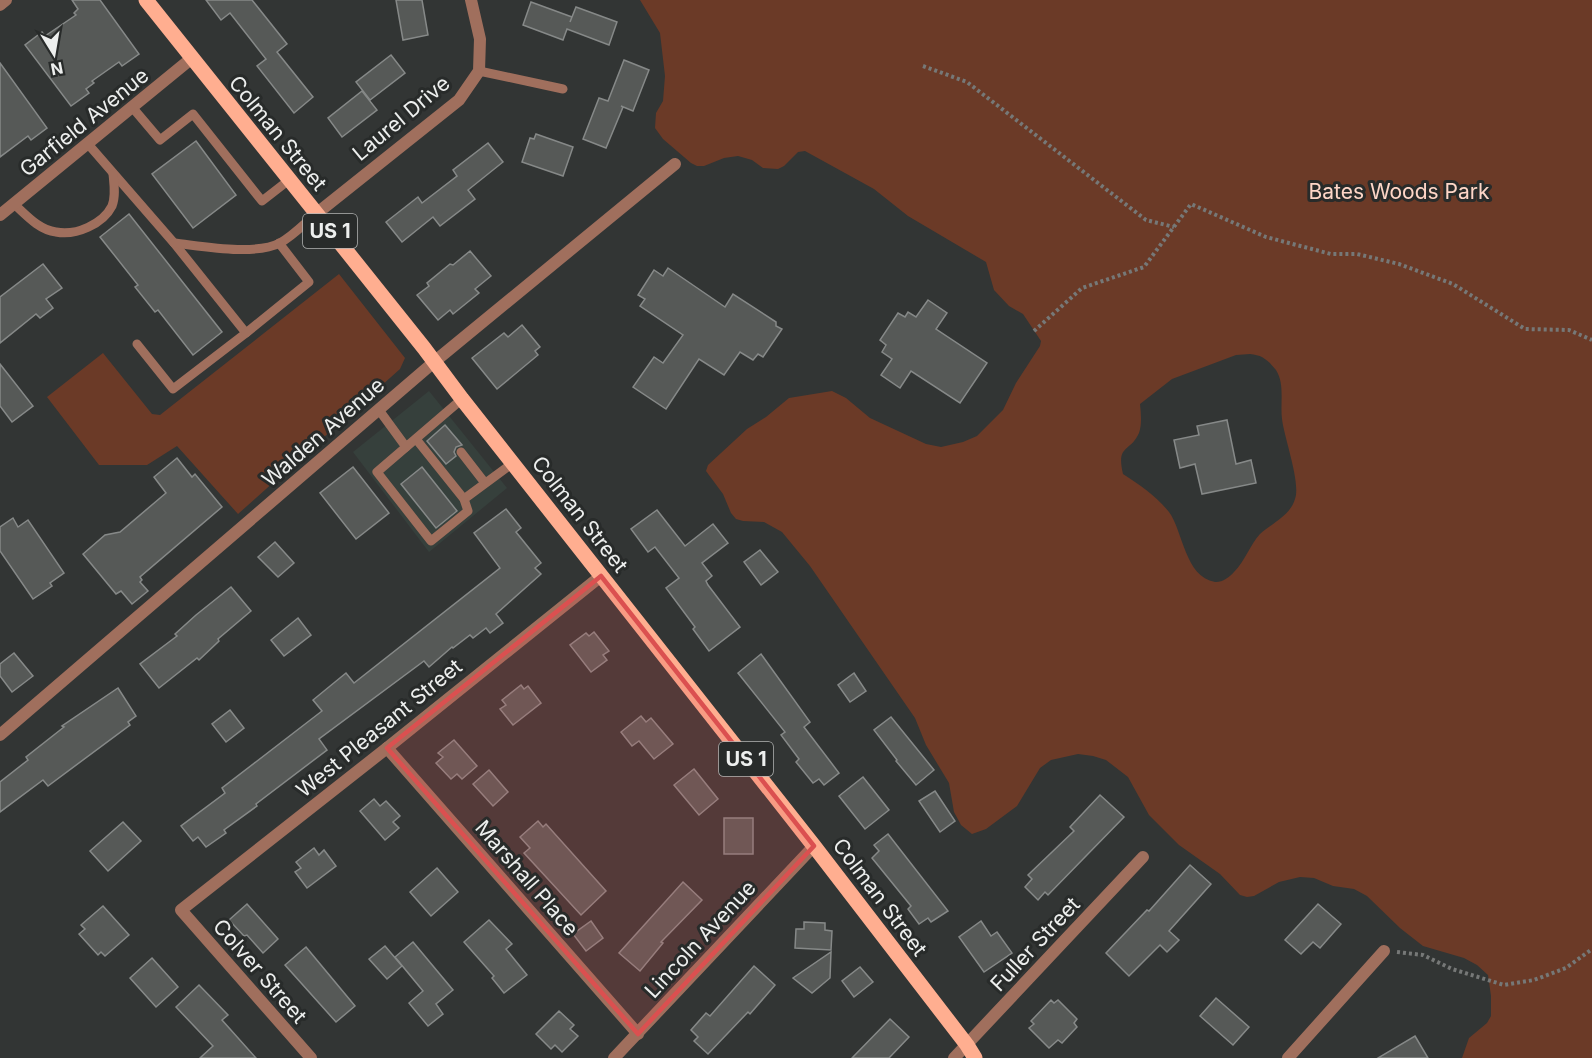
<svg xmlns="http://www.w3.org/2000/svg" width="1592" height="1058" font-family="Inter,sans-serif">
<rect width="100%" height="100%" fill="#323534"/>
<polygon fill="#36403c" points="429,391 507,488 429,552 353,452"/>
<g fill="#6b3a27" fill-rule="evenodd">
<path d="M 640,0 L 1592,0 L 1592,1058 L 1462,1058 L 1469,1038 L 1487,1023 L 1491,1016 L 1491,996 L 1488,975 L 1477,965 L 1464,958 L 1423,946 L 1400,928 L 1367,896 L 1354,889 L 1333,886 L 1314,878 L 1300,877 L 1279,882 L 1254,896 L 1247,897 L 1240,895 L 1220,874 L 1179,845 L 1149,815 L 1128,777 L 1106,760 L 1093,756 L 1078,754 L 1051,760 L 1040,768 L 1017,806 L 986,829 L 972,834 L 961,825 L 954,812 L 949,783 L 926,745 L 915,718 L 810,566 L 782,532 L 764,522 L 743,521 L 736,519 L 731,513 L 723,494 L 706,471 L 708,465 L 747,429 L 766,417 L 789,398 L 832,391 L 846,398 L 870,418 L 926,444 L 941,447 L 963,442 L 977,436 L 1003,410 L 1016,383 L 1040,346 L 1041,341 L 1023,314 L 1009,306 L 994,290 L 986,262 L 908,216 L 874,189 L 805,151 L 798,152 L 784,166 L 778,169 L 763,168 L 752,160 L 738,156 L 724,158 L 704,166 L 697,166 L 691,163 L 663,139 L 655,128 L 656,113 L 663,101 L 665,76 L 660,33 ZM 1250,354 C 1262,355 1268,360 1276,370 C 1285,384 1280,403 1282,419 C 1284,437 1301,483 1295,499 C 1290,516 1272,523 1260,534 C 1250,545 1245,561 1234,572 C 1230,577 1221,583 1215,582 C 1185,577 1183,531 1169,512 C 1156,496 1140,485 1123,474 C 1116,444 1130,453 1139,433 C 1142,424 1141,414 1140,404 L 1172,379 L 1236,355 Z"/>
<polygon points="339,274 405,358 400,369 238,514 177,446 147,465 99,465 47,397 103,353 152,414 160,415"/>
</g>
<g fill="#565957" stroke="#868988" stroke-width="1.5">
<polygon points="72,0 100,0 139,54 122,66 119,62 92,81 94,83 86,89 89,93 71,106 25,45 42,32 45,36 76,15 74,13 78,9"/>
<polygon points="206,0 252,0 287,44 277,52 313,97 294,113 257,66 266,59 230,13 221,20"/>
<polygon points="396,0 422,0 428,35 403,40"/>
<polygon points="531,2 572,17 570,22 576,7 617,22 609,45 567,29 563,40 523,25"/>
<polygon points="391,55 405,73 370,100 356,82"/>
<polygon points="624,60 649,70 633,111 621,106 623,107 606,148 583,139 599,98 608,101"/>
<polygon points="0,63 47,128 31,140 28,136 0,157"/>
<polygon points="362,91 377,110 342,137 328,118"/>
<polygon points="536,134 573,147 563,176 522,162 530,138 534,139"/>
<polygon points="196,141 236,195 193,228 152,174"/>
<polygon points="488,143 503,162 468,190 475,199 440,226 433,217 402,242 386,222 418,197 422,203 457,176 453,170"/>
<polygon points="129,214 222,332 193,355 158,310 155,312 135,287 138,285 100,237"/>
<polygon points="470,251 491,276 475,289 479,293 453,314 450,310 438,320 417,295 429,286 427,283 450,264 453,265"/>
<polygon points="43,264 62,288 46,299 53,308 40,318 36,314 0,343 0,297"/>
<polygon points="668,268 725,307 733,294 776,322 776,326 782,329 763,357 758,354 753,360 740,352 724,375 699,359 666,409 633,387 654,357 663,363 683,335 640,306 645,299 638,295 654,270 663,276"/>
<polygon points="928,300 947,313 936,329 987,363 960,403 911,371 900,388 881,375 892,359 882,352 886,345 880,340 898,313 905,317 908,312 916,317"/>
<polygon points="522,325 540,347 535,351 538,355 497,389 472,358 504,333 508,337"/>
<polygon points="0,364 33,406 12,422 0,406"/>
<polygon points="1227,420 1236,464 1251,460 1256,483 1202,494 1195,464 1180,468 1174,440 1199,435 1197,426"/>
<polygon points="445,425 462,445 456,447 454,452 456,456 446,464 427,441"/>
<polygon points="177,458 192,477 195,474 222,507 140,577 142,580 140,582 148,591 132,604 121,591 116,594 83,554 105,535 120,532 166,493 154,477"/>
<polygon points="353,467 389,513 356,539 320,493"/>
<polygon points="422,467 457,511 436,528 401,484"/>
<polygon points="506,509 521,528 516,532 541,563 535,568 541,574 496,614 503,623 490,633 486,628 473,638 470,635 453,648 452,647 429,667 424,661 319,739 327,750 256,804 257,806 224,830 226,833 206,847 198,837 193,841 181,826 225,793 222,788 322,711 313,700 346,673 354,683 500,568 474,533"/>
<polygon points="657,510 685,546 713,524 728,543 702,563 712,576 706,581 708,585 740,627 709,651 693,629 695,627 666,588 679,578 655,547 648,552 631,529"/>
<polygon points="13,518 18,527 28,520 64,573 50,583 52,586 33,599 0,551 0,527"/>
<polygon points="275,542 294,563 278,577 258,557"/>
<polygon points="760,550 778,572 761,585 744,562"/>
<polygon points="231,587 251,611 218,639 219,641 199,660 197,658 159,688 140,664 177,636 175,634 196,615"/>
<polygon points="298,618 311,635 284,656 271,640"/>
<polygon points="594,632 609,651 603,655 607,660 591,672 570,645 586,633 589,636"/>
<polygon points="14,653 33,676 12,692 0,676 0,664"/>
<polygon points="761,654 810,722 804,727 839,773 824,785 819,779 813,783 796,762 799,759 781,735 785,732 738,673"/>
<polygon points="854,673 866,691 850,702 838,685"/>
<polygon points="521,685 524,689 528,686 541,703 513,725 500,709 506,705 502,700"/>
<polygon points="118,688 136,716 128,722 130,725 48,786 43,780 0,812 0,782 28,760 26,757 64,727 62,726"/>
<polygon points="230,710 244,728 226,742 212,724"/>
<polygon points="641,716 646,722 651,718 673,744 654,759 639,741 632,746 621,732"/>
<polygon points="891,717 934,770 916,785 896,761 897,760 874,730"/>
<polygon points="454,740 477,766 462,779 457,774 451,779 436,763 443,757 438,753"/>
<polygon points="694,769 718,799 699,815 674,785"/>
<polygon points="489,770 508,792 493,806 473,784"/>
<polygon points="863,777 889,810 865,829 839,796"/>
<polygon points="935,791 955,821 940,832 919,801"/>
<polygon points="1100,795 1124,817 1048,895 1045,892 1038,900 1025,887 1032,879 1028,875 1074,831 1070,827"/>
<polygon points="374,799 380,806 386,801 400,816 393,822 399,828 385,840 360,811"/>
<rect x="724" y="818" width="29" height="36"/>
<polygon points="538,821 543,827 546,824 606,891 581,915 524,853 530,848 520,837"/>
<polygon points="123,822 141,841 108,871 90,851"/>
<polygon points="888,834 948,911 931,922 928,918 919,924 908,909 911,906 872,858 879,851 874,845"/>
<polygon points="314,848 319,855 324,850 336,866 307,888 295,872 301,868 296,862"/>
<polygon points="1190,865 1211,884 1169,931 1179,940 1167,952 1160,945 1129,976 1106,953 1147,910 1149,911"/>
<polygon points="437,868 458,892 431,916 410,892"/>
<polygon points="683,882 702,900 661,942 663,943 640,971 619,953"/>
<polygon points="247,904 278,939 263,953 247,935 244,936 229,920"/>
<polygon points="1318,904 1341,924 1320,948 1313,942 1301,954 1285,940"/>
<polygon points="103,906 129,935 105,956 101,952 98,955 79,934 85,929 81,925"/>
<polygon points="489,920 512,944 506,949 527,975 504,993 492,978 494,976 464,942"/>
<polygon points="591,921 603,938 586,951 573,934"/>
<polygon points="981,921 991,936 997,932 1012,953 984,972 959,937"/>
<polygon points="804,922 825,923 825,930 832,931 831,950 795,948 796,929 804,929"/>
<polygon points="413,942 453,990 436,1004 443,1014 428,1026 409,1003 423,991 395,957"/>
<polygon points="385,946 402,966 387,979 369,959"/>
<polygon points="306,947 355,1006 336,1022 285,965"/>
<polygon points="831,952 830,978 812,993 793,978"/>
<polygon points="152,958 178,987 156,1007 130,978"/>
<polygon points="754,966 775,985 750,1014 748,1012 708,1054 694,1041 698,1037 691,1030 706,1013 710,1016"/>
<polygon points="860,967 873,982 854,997 842,981"/>
<polygon points="199,985 228,1015 222,1020 256,1058 200,1058 213,1046 176,1007"/>
<polygon points="1216,998 1249,1027 1233,1045 1200,1016"/>
<polygon points="1051,1000 1054,1003 1058,1000 1077,1019 1074,1023 1077,1027 1062,1043 1058,1040 1049,1048 1029,1028 1034,1024 1031,1021"/>
<polygon points="559,1011 574,1025 570,1029 578,1036 562,1052 555,1045 551,1049 536,1034"/>
<polygon points="890,1019 909,1037 889,1058 852,1058"/>
<polygon points="1415,1036 1428,1058 1378,1058"/>
</g>
<g fill="none" stroke-linecap="round" stroke-linejoin="round">
<g stroke="#767877" stroke-width="4" stroke-dasharray="3 3" stroke-linecap="butt">
<polyline points="923,66 967,82 1146,220 1174,227"/>
<polyline points="1034,331 1082,288 1144,267 1191,204 1266,237 1331,254 1357,254 1399,264 1453,284 1525,329 1569,330 1592,340"/>
<polyline points="1397,952 1423,955 1452,969 1504,985 1534,980 1566,968 1592,949"/>
</g>
<g stroke="#a06f5d" stroke-width="9">
<polyline points="479,71 563,89"/>
<polyline points="132,107 160,140 193,114 262,201 289,180"/>
<polyline points="88,144 174,243 246,333 173,389 137,344"/>
<path d="M 14,204 C 26,215 39,230 56,232 C 76,236 103,224 112,206 C 116,196 114,184 113,174"/>
<path d="M 174,243 C 202,246 254,256 280,243 C 293,236 305,223 316,214"/>
<polyline points="246,333 309,282 279,243"/>
<polyline points="379,410 406,447"/>
<polyline points="416,439 464,499 468,511 431,541 377,472 462,399"/>
<polyline points="461,452 485,483"/>
<polyline points="464,499 513,463"/>
</g>
<g stroke="#a06f5d" stroke-width="12">
<polyline points="0,5 6,0"/>
<polyline points="316,214 459,100 479,71 480,39 471,0"/>
<polyline points="0,215 192,58"/>
<polyline points="0,735 434,362 675,164"/>
<polyline points="387,748 638,1034"/>
<polyline points="311,1058 181,910 387,748 601,576"/>
<polyline points="614,1058 814,846"/>
<polyline points="954,1058 1143,857"/>
<polyline points="1288,1058 1384,951"/>
</g>
<polyline stroke="#ffae90" stroke-width="15" points="146,0 424,348 462,399 814,846 967,1045 975,1058"/>
</g>
<path fill="#db5050" fill-opacity="0.2" stroke="#db5050" stroke-width="4.5" stroke-linejoin="round" d="M 601,576 L 814,846 L 638,1034 L 387,748 Z"/>
<g text-anchor="middle" dominant-baseline="central" stroke-width="6" stroke-linejoin="round" paint-order="stroke">
<g fill="#282b2a" stroke="#b2b4b3" stroke-width="1.5">
<rect x="303" y="214" width="54" height="34" rx="4.5"/>
<rect x="719" y="742" width="54" height="34" rx="4.5"/>
</g>
<g font-size="20" font-weight="bold" fill="#edefee">
<text x="330" y="231">US 1</text>
<text x="746" y="759">US 1</text>
</g>
<g font-size="21" fill="#edefee" stroke="#282b2a">
<text transform="translate(401 118) rotate(-40)">Laurel Drive</text>
<text transform="translate(84 122) rotate(-39)">Garfield Avenue</text>
<text transform="translate(278 133) rotate(51)">Colman Street</text>
<text transform="translate(323 432) rotate(-41)">Walden Avenue</text>
<text transform="translate(580 514) rotate(52)">Colman Street</text>
<text transform="translate(379 728) rotate(-39)">West Pleasant Street</text>
<text transform="translate(527 878) rotate(49)">Marshall Place</text>
<text transform="translate(880 897) rotate(53)">Colman Street</text>
<text transform="translate(700 939) rotate(-47)">Lincoln Avenue</text>
<text transform="translate(1035 944) rotate(-47)">Fuller Street</text>
<text transform="translate(260 971) rotate(49)">Colver Street</text>
</g>
<g font-size="21" fill="#fed6c7" stroke="#282b2a">
<text x="1399" y="191">Bates Woods Park</text>
</g>
</g>
<g transform="translate(54 54) rotate(169)" stroke="#282b2a" stroke-width="4.5" paint-order="stroke">
<path d="M0-4.5L10 22L0 15L-10 22Z" fill="#edefee"/>
<text y="-9" font-size="16" font-weight="bold" text-anchor="middle" fill="#edefee">N</text>
</g>
</svg>
